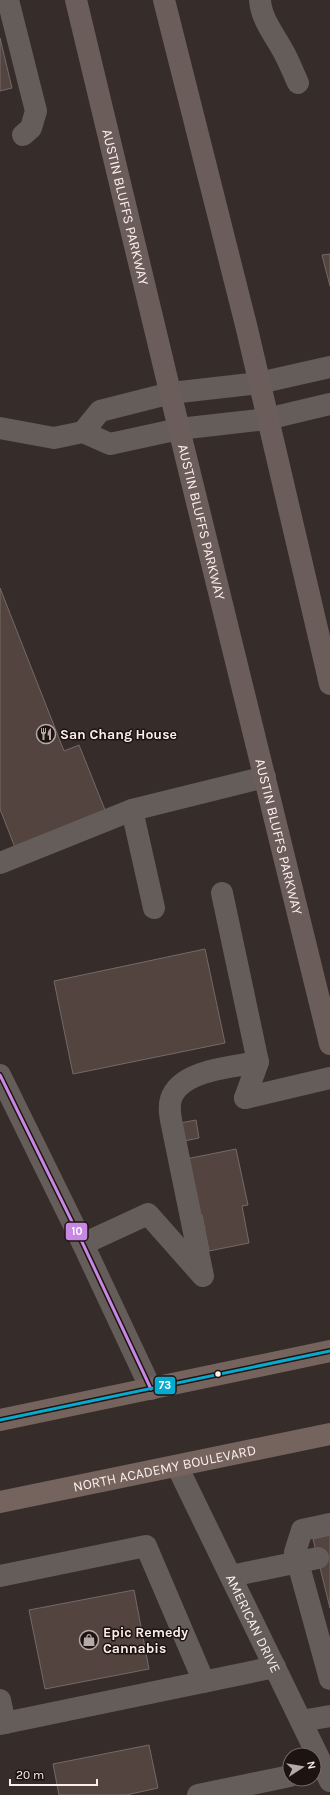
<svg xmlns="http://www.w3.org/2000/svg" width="330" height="1795" font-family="Karla,sans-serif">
<rect width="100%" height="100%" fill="#362c29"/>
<g fill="#53443f" stroke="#736a67">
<polygon points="0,38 12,88 0,91"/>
<polygon points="330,254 330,286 322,255"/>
<polygon points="0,588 64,751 79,745 107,815 16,850 0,809"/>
<polygon points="205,949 225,1043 73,1074 54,981"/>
<polygon points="196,1120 199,1138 184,1141 180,1123"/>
<polygon points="236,1149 248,1205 242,1206 249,1243 209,1251 202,1215 197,1216 186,1159"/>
<polygon points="330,1535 330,1608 313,1539"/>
<polygon points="134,1590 149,1669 45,1689 29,1610"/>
<polygon points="149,1745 158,1788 126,1795 59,1795 53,1764"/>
</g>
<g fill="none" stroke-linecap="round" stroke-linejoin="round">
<g stroke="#655d5a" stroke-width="22">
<polyline points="8,0 36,111 31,128 23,135"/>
<path d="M 260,0 C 261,18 273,33 282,49 C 288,59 293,72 298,83"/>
<polyline points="0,428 54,438 83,432 110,444 179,429 267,419 330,404"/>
<polyline points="83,432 100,411 171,393 259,383 330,367"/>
<polyline points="0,863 132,810"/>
<polyline points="222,893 258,1062 245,1098"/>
<polyline points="154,908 132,810 265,777"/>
<polyline points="0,1075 83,1244 151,1389"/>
<polyline points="245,1098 330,1078"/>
<polyline points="83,1244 148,1214 202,1275"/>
<path d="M 203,1276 L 173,1130 C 171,1120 168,1109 171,1099 C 180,1070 232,1067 258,1062"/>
<path id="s1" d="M 177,1466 L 330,1781"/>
<polyline points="330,1524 302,1530 295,1552 330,1679"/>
<polyline points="0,1576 146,1546 204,1682"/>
<polyline points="231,1576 318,1558"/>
<polyline points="0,1700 5,1723"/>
<polyline points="301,1721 330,1716"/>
<polyline points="0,1724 275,1667"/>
<polyline points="198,1795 290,1776"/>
</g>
<g stroke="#6b5d59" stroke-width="22">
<path id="s2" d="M 76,0 L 179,429 L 330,1044"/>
<polyline points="164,0 247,329 330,684"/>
</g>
<g stroke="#75635e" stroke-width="22">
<polyline points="0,1420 330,1351"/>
<path id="s3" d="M 0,1502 L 330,1434"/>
</g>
<defs>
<polyline id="bus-1" points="0,1075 83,1244 151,1389"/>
<polyline id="bus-2" points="0,1420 330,1351"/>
</defs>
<use href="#bus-1" stroke="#1d1411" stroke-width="6"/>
<use href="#bus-2" stroke="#1d1411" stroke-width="6"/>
<use href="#bus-1" stroke="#c787e3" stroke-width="3"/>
<use href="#bus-2" stroke="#06acd0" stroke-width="3"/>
</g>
<defs>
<symbol id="restaurant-ring" viewBox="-11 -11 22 22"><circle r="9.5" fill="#1d1411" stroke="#b7aaa6" stroke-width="1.5"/><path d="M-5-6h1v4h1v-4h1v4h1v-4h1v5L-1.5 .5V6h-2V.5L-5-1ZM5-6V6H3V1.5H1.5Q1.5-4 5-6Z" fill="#b7aaa6"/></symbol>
<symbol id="shop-ring" viewBox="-11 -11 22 22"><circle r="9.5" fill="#1d1411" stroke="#b7aaa6" stroke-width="1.5"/><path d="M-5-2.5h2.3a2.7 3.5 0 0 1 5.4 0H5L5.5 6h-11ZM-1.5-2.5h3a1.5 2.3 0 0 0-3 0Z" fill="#b7aaa6"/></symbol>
</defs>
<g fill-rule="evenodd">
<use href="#restaurant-ring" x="35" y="723" width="22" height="22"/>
<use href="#shop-ring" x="78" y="1629" width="22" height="22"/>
</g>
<circle fill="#fceeea" stroke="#1d1411" stroke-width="1.5" cx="218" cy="1374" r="3.5"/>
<g text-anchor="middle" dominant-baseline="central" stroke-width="3" stroke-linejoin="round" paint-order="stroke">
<g font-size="14" fill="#fceeea" stroke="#1d1411">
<text stroke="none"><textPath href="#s2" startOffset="213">AUSTIN BLUFFS PARKWAY</textPath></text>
<text stroke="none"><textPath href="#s2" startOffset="537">AUSTIN BLUFFS PARKWAY</textPath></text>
<text stroke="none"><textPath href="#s2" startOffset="861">AUSTIN BLUFFS PARKWAY</textPath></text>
<text stroke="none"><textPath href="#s3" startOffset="168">NORTH ACADEMY BOULEVARD</textPath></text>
<text stroke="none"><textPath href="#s1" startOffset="175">AMERICAN DRIVE</textPath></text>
</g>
<g font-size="14" font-weight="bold" fill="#fceeea" stroke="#1d1411" text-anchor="start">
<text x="60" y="734">San Chang House</text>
<text x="103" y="1632">Epic Remedy<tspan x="103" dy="16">Cannabis</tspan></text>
</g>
</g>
<g stroke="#1d1411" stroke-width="1.5">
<rect x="65" y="1222" width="23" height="19" rx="4" fill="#c787e3"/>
<rect x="154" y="1376" width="22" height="19" rx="4" fill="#06acd0"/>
</g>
<g font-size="11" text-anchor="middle" font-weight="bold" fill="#fff">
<text x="77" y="1235">10</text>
<text x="165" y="1389">73</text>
</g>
<g transform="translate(302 1767) rotate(78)"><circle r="19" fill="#1d1411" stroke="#766b68"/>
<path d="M0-3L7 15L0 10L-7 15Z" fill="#b7aaa6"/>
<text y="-6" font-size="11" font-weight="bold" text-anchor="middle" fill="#fceeea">N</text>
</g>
<path d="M10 1779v6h87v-6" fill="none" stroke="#fceeea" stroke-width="2"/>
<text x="16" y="1779" font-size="12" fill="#fceeea" stroke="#1d1411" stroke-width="3" paint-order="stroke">20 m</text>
</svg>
